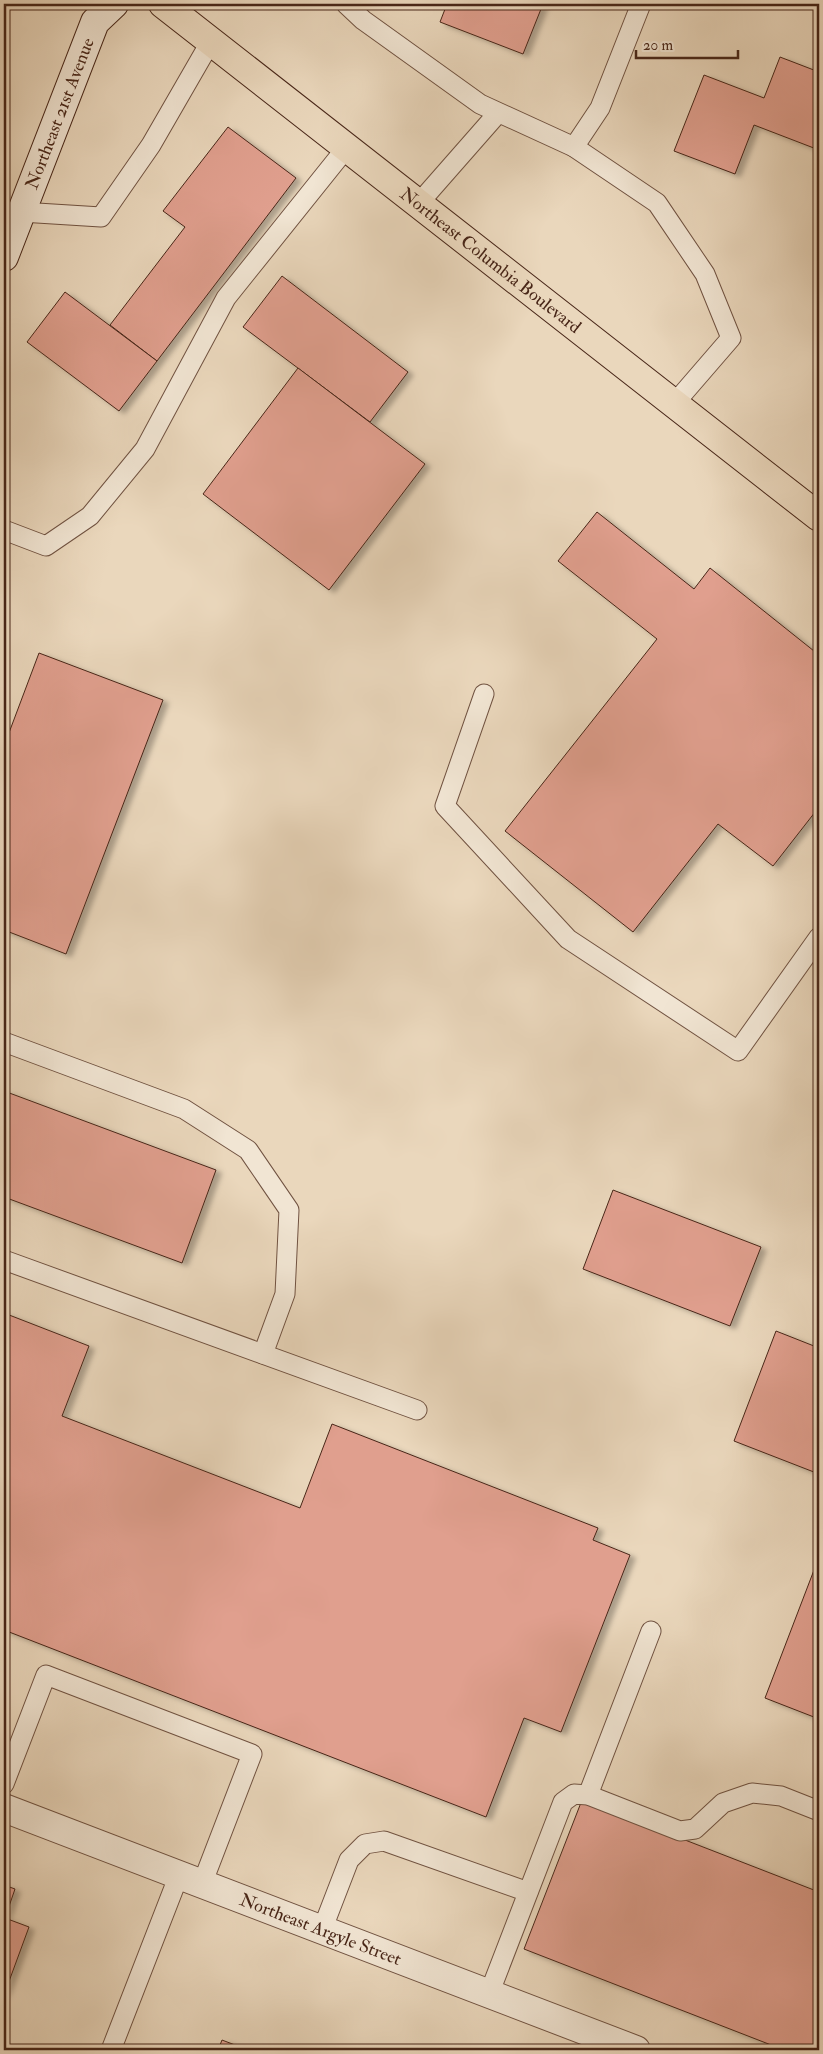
<svg xmlns="http://www.w3.org/2000/svg" width="823" height="2054" font-family="'IM FELL Double Pica',serif">
<defs>
<filter id="shadow"><feDropShadow dx="5.5" dy="3" stdDeviation="2.5" flood-color="#0004"/></filter>
</defs>
<rect width="100%" height="100%" fill="#ead7bc"/>
<filter id="stains"><feTurbulence type="fractalNoise" baseFrequency=".004" numOctaves="4"/><feColorMatrix values="0 0 0 0 .2 0 0 0 0 .09 0 0 0 0 .02 0 0 0 .5 -.17"/></filter>
<radialGradient id="worn" r=".72"><stop offset=".6" stop-color="#630" stop-opacity="0"/><stop offset="1" stop-color="#630" stop-opacity=".3"/></radialGradient>
<g fill="#e09f8e" stroke="#482618" filter="url(#shadow)">
<polygon points="447,4 543,4 523,54 440,22"/>
<polygon points="780,57 819,72 819,150 754,125 735,174 674,151 704,75 764,98"/>
<polygon points="228,127 296,178 157,361 110,325 185,227 163,211"/>
<polygon points="282,276 408,372 370,422 243,327"/>
<polygon points="65,292 157,361 119,411 27,342"/>
<polygon points="298,368 425,464 329,590 203,494"/>
<polygon points="597,512 694,589 710,568 819,655 819,807 773,866 718,824 633,932 505,831 657,639 558,561"/>
<polygon points="39,653 163,700 66,954 4,930 4,746"/>
<polygon points="4,1091 216,1170 182,1263 4,1197"/>
<polygon points="613,1190 761,1247 730,1326 583,1269"/>
<polygon points="4,1313 89,1346 62,1416 300,1508 332,1424 598,1528 593,1540 630,1555 561,1732 524,1718 486,1817 4,1630"/>
<polygon points="776,1331 819,1348 819,1474 734,1441"/>
<polygon points="819,1557 819,1719 765,1698"/>
<polygon points="582,1800 819,1892 819,2050 784,2050 524,1949"/>
<polygon points="4,1885 15,1889 5,1918 29,1927 4,1995"/>
<polygon points="222,2040 248,2050 218,2050"/>
</g>
<g fill="none" stroke-linecap="round" stroke-linejoin="round">
<defs>
<g id="lane">
<polyline points="346,4 363,20 480,104 574,147 657,203 705,274 731,338 674,404"/>
<polyline points="574,147 600,108 641,4"/>
<polyline points="419,203 498,113"/>
<polyline points="21,212 101,217 151,145 211,41"/>
<polyline points="4,530 46,546 90,516 145,449 226,298 347,147"/>
<polyline points="484,694 445,806 568,939 738,1051 819,937"/>
<polyline points="4,1042 184,1109 248,1150 289,1210 285,1294 263,1354"/>
<polyline points="4,1260 417,1410"/>
<polyline points="4,1784 46,1675 252,1754 202,1884"/>
<polyline points="588,1795 651,1631"/>
<polyline points="322,1930 349,1860 365,1844 384,1841 528,1892"/>
<polyline points="489,1994 563,1802 574,1794 588,1795 680,1831 695,1829 723,1803 752,1793 781,1796 819,1811"/>
<polyline points="111,2050 179,1875"/>
</g>
<g id="street">
<path id="s1" d="M 4,1808 L 636,2050"/>
</g>
<g id="secondary">
<path id="s2" d="M 4,257 L 95,22 L 114,4"/>
</g>
<g id="primary">
<path id="s3" d="M 163,4 L 819,517"/>
</g>
</defs>
<use href="#lane" stroke="#705241" stroke-width="21"/>
<use href="#street" stroke="#705241" stroke-width="30"/>
<use href="#secondary" stroke="#482618" stroke-width="30"/>
<use href="#primary" stroke="#482618" stroke-width="30"/>
<use href="#lane" stroke="#f1e5d3" stroke-width="19"/>
<use href="#street" stroke="#f1e5d3" stroke-width="28"/>
<use href="#secondary" stroke="#f1e5d3" stroke-width="28"/>
<use href="#primary" stroke="#ead7bc" stroke-width="28"/>
</g>
<g text-anchor="middle" dominant-baseline="central" stroke-width="4" stroke-linejoin="round" paint-order="stroke">
<g font-size="18" fill="#482618" stroke="#f1e5d3">
<text stroke="none"><textPath href="#s2" startOffset="154">Northeast 21st Avenue</textPath></text>
<text stroke="none"><textPath href="#s3" startOffset="416">Northeast Columbia Boulevard</textPath></text>
<text stroke="none"><textPath href="#s1" startOffset="339">Northeast Argyle Street</textPath></text>
</g>
</g>
<rect width="823" height="2054" fill="none" stroke="#ead7bc" stroke-width="20"/>
<rect x="5" y="5" width="813" height="2044" fill="none" stroke="#482618" stroke-width="2.5"/>
<rect x="10" y="10" width="803" height="2034" fill="none" stroke="#482618"/>
<path d="M636 50v8h102v-8" fill="none" stroke="#482618" stroke-width="2.5"/>
<text x="643" y="50" font-size="15" fill="#482618" stroke="#f1e5d3" stroke-width="4" paint-order="stroke">20 m</text>
<rect width="100%" height="100%" filter="url(#stains)"/>
<rect width="100%" height="100%" fill="url(#worn)"/>
</svg>
